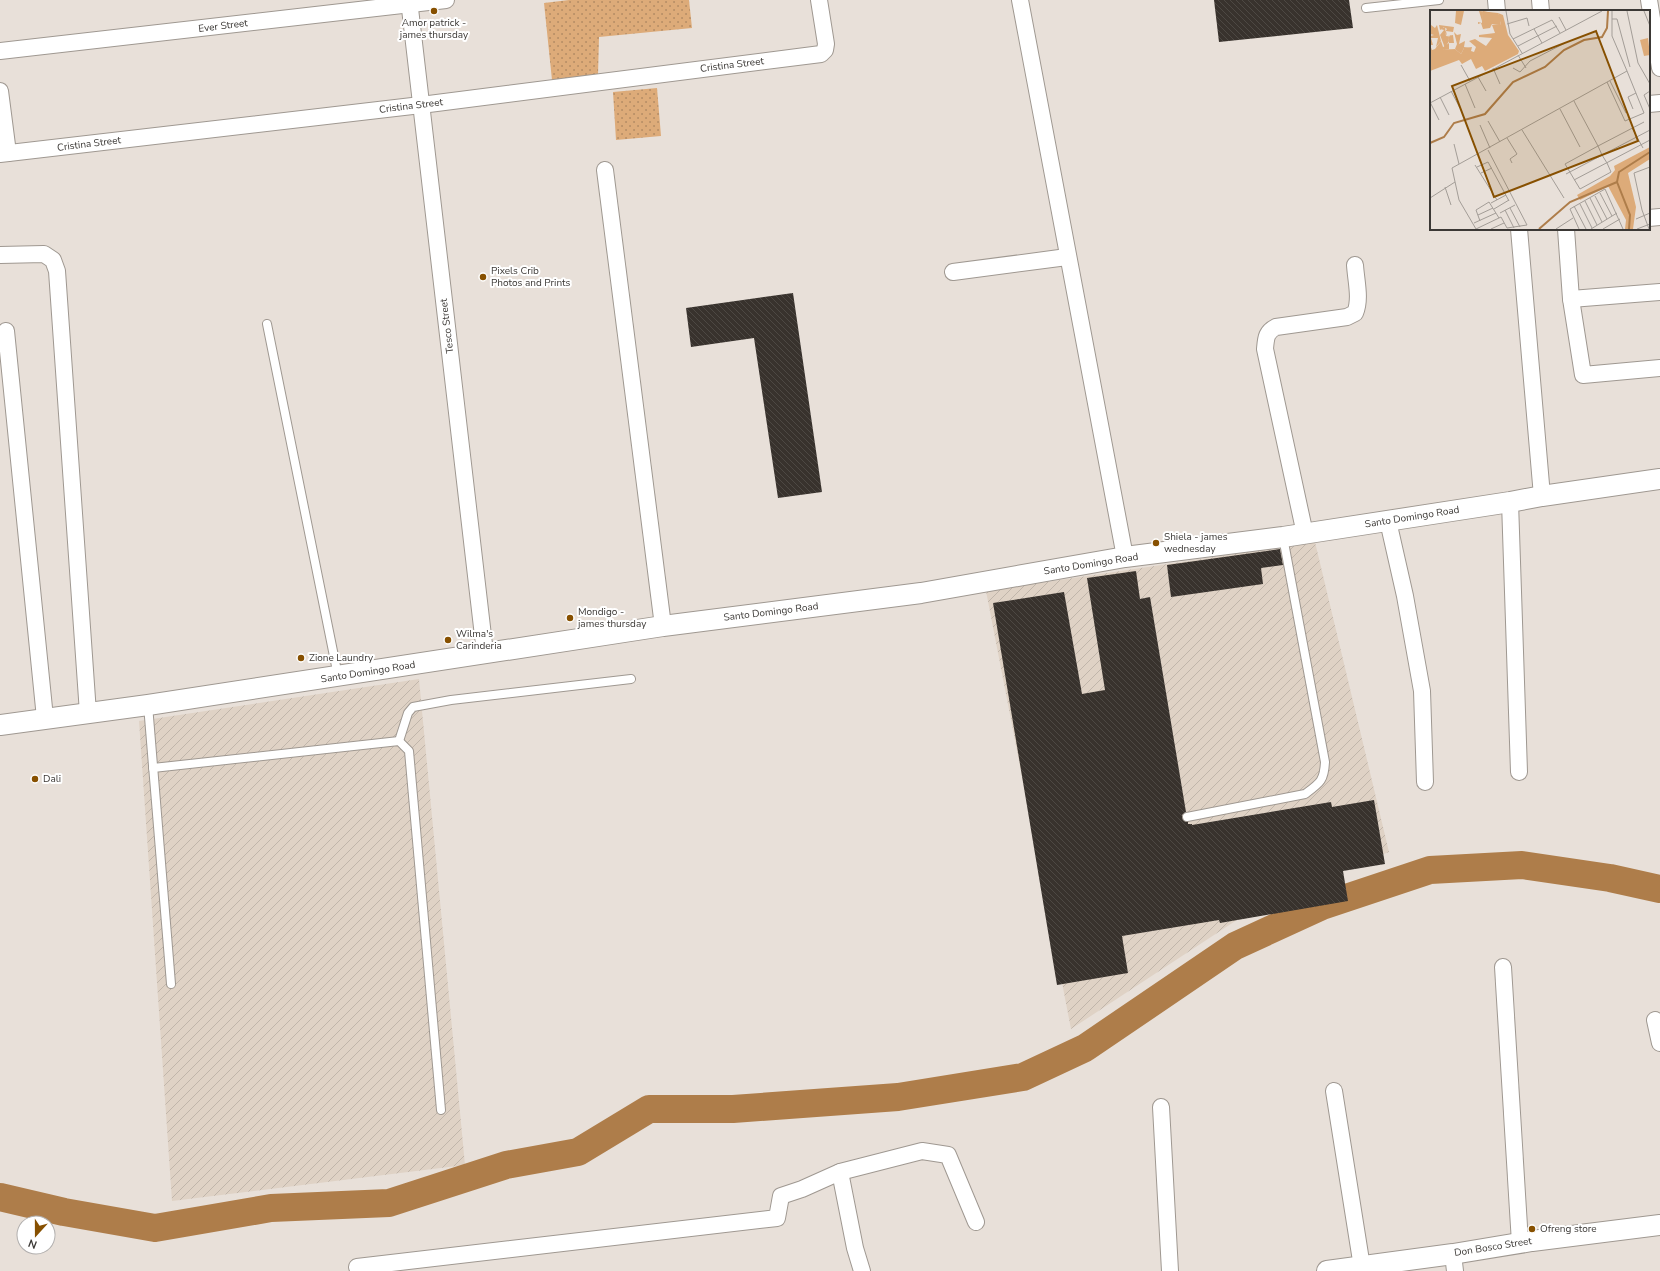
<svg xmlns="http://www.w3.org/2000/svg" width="1660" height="1271" font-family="'Nunito Sans',sans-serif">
<defs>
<pattern id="industrial-furrows" width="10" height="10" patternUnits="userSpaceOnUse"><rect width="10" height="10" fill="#dfd2c5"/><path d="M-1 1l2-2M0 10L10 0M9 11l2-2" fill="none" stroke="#c0b5aa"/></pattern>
<pattern id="grass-dots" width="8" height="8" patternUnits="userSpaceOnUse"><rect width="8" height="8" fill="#ddab79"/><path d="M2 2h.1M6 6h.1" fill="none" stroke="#b48c64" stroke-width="1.8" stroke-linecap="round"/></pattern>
<pattern id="building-back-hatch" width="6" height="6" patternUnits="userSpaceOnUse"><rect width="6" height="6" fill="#38322d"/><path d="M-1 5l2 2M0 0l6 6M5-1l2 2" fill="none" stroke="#4d4843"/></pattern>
</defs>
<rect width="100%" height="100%" fill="#e8e0d9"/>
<g fill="url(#industrial-furrows)">
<polygon points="1315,542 1389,852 1329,875 1249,912 1071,1029 986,591"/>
<polygon points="419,679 465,1165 172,1201 139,721"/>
</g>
<g fill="url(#grass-dots)">
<polygon points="569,0 689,0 692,28 599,37 598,75 552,80 544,3"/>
<polygon points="657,88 661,136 616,140 613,92"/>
</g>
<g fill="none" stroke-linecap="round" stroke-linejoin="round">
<polyline stroke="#ae7d4a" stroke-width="28" points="0,1197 64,1212 155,1228 271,1208 389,1203 506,1165 578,1152 649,1109 733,1109 898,1097 1023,1077 1085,1048 1235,946 1322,906 1430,870 1522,865 1610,878 1660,889"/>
</g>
<g fill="url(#building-back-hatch)">
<polygon points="1214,0 1349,0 1353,28 1219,42"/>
<polygon points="793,293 822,492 778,498 754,338 691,347 686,308"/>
<polygon points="1280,549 1283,565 1261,568 1263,584 1171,597 1167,565"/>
<polygon points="1136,571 1140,599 1150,597 1186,812 1182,815 1183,820 1188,822 1188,824 1192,824 1192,825 1331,802 1332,807 1374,800 1385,864 1343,871 1348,901 1220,923 1219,920 1122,936 1128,973 1057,985 993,603 1064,592 1082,694 1105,690 1087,578"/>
</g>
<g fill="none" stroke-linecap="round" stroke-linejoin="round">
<defs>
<g id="service">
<polyline points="1366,8 1439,0"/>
<polyline points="267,324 338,676"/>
<polyline points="148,705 171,984"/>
<polyline points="399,741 408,713 413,707 451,700 631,679"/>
<polyline points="153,768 399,741 409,751 441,1110"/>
<path d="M 1187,817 L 1305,794 C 1320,783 1324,781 1325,762 L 1283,537"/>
</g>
<g id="minor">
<polyline points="409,0 485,653"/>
<polyline points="1020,0 1125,557"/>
<polyline points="1496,0 1497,11"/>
<polyline points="1540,0 1541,11"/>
<polyline points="1649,0 1660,68"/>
<polyline points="0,51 446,0"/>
<polyline points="0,91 8,153"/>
<polyline points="1649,104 1660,103"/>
<polyline points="0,154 421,105 821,54 825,50 826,44 819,0"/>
<polyline points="605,170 663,626"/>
<polyline points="1649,218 1660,217"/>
<polyline points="1519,229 1542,496"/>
<polyline points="1566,229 1571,299 1583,375 1660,368"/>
<polyline points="0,255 44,254 53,260 57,271 88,713"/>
<polyline points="953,272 1067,257"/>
<polyline points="1571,299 1660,292"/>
<polyline points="6,331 45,718"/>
<polyline points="1510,502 1519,772"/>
<polyline points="1388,521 1405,596 1422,691 1425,782"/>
<path d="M 1305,534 L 1265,349 C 1266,338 1266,332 1276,327 L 1347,317 L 1355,313 C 1361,299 1356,281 1355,265"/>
<polyline points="1503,967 1520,1243"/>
<polyline points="1655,1020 1660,1043"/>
<polyline points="1334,1091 1362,1267"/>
<polyline points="1161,1107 1170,1271"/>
<polyline points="840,1172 855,1248 862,1271"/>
<polyline points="1453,1254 1455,1271"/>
<polyline points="357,1267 777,1218 781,1196 802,1189 840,1172 922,1151 948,1155 976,1222"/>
</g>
<g id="tertiary">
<polyline points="0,725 148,705 663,626 921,593 1125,557 1283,537 1510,502 1542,496 1660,479"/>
<polyline points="1327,1271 1453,1254 1532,1241 1660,1225"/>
</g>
</defs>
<use href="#service" stroke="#9f9891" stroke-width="10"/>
<use href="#minor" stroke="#9f9891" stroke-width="18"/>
<use href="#tertiary" stroke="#9f9891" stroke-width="22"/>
<use href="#service" stroke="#fff" stroke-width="8"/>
<use href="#minor" stroke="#fff" stroke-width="16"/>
<use href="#tertiary" stroke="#fff" stroke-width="20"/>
</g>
<g fill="#875000" stroke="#fff" stroke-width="1.5">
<circle cx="434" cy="11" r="4"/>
<circle cx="483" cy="277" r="4"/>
<circle cx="1156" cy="543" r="4"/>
<circle cx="570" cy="618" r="4"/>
<circle cx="448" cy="640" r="4"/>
<circle cx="301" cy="658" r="4"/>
<circle cx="35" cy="779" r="4"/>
<circle cx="1532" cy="1229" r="4"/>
</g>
<g text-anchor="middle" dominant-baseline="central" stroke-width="4" stroke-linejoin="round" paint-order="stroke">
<g font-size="10" fill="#3b3835" stroke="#fff" text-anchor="start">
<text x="434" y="23" text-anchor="middle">Amor patrick -<tspan x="434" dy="12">james thursday</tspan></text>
<text x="491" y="271">Pixels Crib<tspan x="491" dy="12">Photos and Prints</tspan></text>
<text x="1164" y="537">Shiela - james<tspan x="1164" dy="12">wednesday</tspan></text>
<text x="578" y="612">Mondigo -<tspan x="578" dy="12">james thursday</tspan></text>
<text x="456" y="634">Wilma's<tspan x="456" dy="12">Carinderia</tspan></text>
<text x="309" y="658">Zione Laundry</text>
<text x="43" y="779">Dali</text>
<text x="1540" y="1229">Ofreng store</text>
</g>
<g font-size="10" fill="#3b3835" stroke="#fff">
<text transform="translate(223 26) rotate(-7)">Ever Street</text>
<text transform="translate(732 65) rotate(-7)">Cristina Street</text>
<text transform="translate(411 106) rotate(-7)">Cristina Street</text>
<text transform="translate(89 144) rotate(-7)">Cristina Street</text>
<text transform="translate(447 326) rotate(-97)">Tesco Street</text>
<text transform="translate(1412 517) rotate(-9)">Santo Domingo Road</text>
<text transform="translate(1091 564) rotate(-9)">Santo Domingo Road</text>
<text transform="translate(771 612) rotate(-7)">Santo Domingo Road</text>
<text transform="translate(368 672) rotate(-9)">Santo Domingo Road</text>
<text transform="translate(1493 1247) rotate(-9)">Don Bosco Street</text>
</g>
</g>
<g transform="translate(1430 10)">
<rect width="220" height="220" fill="#e8e0d9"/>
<path d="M 26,1 L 34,1 L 31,15 L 25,13 ZM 49,1 L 68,3 L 71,15 L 62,14 L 60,18 L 53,19 L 51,13 L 48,14 L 48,12 L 52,13 L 53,1 L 52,11 ZM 1,15 L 5,18 L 7,15 L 11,31 L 6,37 L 8,28 L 1,28 L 3,35 L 0,35 L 0,26 L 4,25 L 0,24 ZM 9,15 L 24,17 L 23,22 L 16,21 L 17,26 L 23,25 L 24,33 L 19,33 L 19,39 L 25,39 L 27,34 L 24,22 L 27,25 L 31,24 L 29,34 L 35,31 L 34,37 L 40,38 L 34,38 L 31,44 L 25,39 L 14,40 L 12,38 L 19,33 L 18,28 L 21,25 L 17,26 L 15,22 L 17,19 L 14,17 L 10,20 Z" fill="#ddab79"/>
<path d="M 68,3 L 73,5 L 78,25 L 89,41 L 88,44 L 55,61 L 52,56 L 46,59 L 41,49 L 32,54 L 29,50 L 0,61 L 0,35 L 2,40 L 5,39 L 11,31 L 14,40 L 25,39 L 31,44 L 34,38 L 42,37 L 41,41 L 44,42 L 46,37 L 39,31 L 45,29 L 56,36 L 62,28 L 49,27 L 49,25 L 65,23 L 62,15 L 71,15 ZM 15,17 L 16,26 L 23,27 L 18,28 L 19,31 L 15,38 L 10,25 L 14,20 L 10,19 ZM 220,137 L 220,149 L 198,163 L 206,197 L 203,219 L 195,219 L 196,210 L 178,176 L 150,190 L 147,185 L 180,166 L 185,160 L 184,156 Z" fill="#ddab79"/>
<path d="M 53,1 L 70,5 L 70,15 L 52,13 ZM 218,28 L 220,45 L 214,46 L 210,30 Z" fill="#ddab79"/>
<path fill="none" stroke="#ae7d4a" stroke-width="2" d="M 0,133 L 14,127 L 24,113 L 55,104 L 83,72 L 115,57 L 134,40 L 154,30 L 172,27 L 177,18 L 178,1M 109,219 L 140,192 L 187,172M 199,219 L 200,205 L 187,172 L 189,162 L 220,142"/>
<path fill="none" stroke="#a39d97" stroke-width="1" d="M 76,1 L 80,24 L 92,43M 197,1 L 208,53M 214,1 L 220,16M 129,7 L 136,20M 182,9 L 187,9 L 200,57M 77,14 L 97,8 L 99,16M 104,19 L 112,33M 83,29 L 122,10 L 130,23M 88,36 L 127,16M 88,45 L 96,58M 208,53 L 220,74M 31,55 L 40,71M 63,58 L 70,74M 83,58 L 90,62 L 100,51 L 135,33M 48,67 L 56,81M 180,71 L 196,103M 177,72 L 195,111 L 214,103 L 197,61M 35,74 L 45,98M 21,81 L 30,98M 220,81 L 214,85 L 220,99M 10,87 L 19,105M 144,91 L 146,95 L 168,136 L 172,145 L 177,153 L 181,162 L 150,179 L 135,154 L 168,136 L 214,112M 0,92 L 9,110M 0,93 L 172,1M 130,99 L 150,137M 203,99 L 198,87 L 206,83M 58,111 L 70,132M 50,115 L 60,138M 202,118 L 213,138M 92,120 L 134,188M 77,128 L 87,144 L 80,149 L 82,153M 24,134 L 29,154M 45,155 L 67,190M 47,157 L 58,152 L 79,191M 51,163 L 62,158M 136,164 L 220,120M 144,170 L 220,130M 15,177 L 21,195M 170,183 L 182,206M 165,186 L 177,209M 0,188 L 25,172M 160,188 L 172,212M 155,191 L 167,215M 61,193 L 76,185M 150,194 L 162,218M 144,196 L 156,219M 80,198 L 90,217M 64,199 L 79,190M 75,200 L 84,218M 70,203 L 85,195M 48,205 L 63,198M 206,209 L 220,203M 50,211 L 46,200 L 59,192 L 69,208M 44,213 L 66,203M 46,219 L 29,190 L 22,158 L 197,61 L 182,26 L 182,1M 46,219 L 71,207 L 77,218 L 97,215 L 58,140M 61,219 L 74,213M 126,219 L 143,208M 149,219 L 140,199 L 175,179 L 193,219M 161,219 L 187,203M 173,219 L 190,209M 207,219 L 220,214M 219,219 L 212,200 L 204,163 L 220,157"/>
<path fill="#875000" fill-opacity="0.15" stroke="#875000" stroke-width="2" d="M 166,21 L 208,131 L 64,187 L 22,76 Z"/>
<rect width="220" height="220" fill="none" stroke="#3b3835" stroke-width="2"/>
</g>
<g transform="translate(36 1235) rotate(201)"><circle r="19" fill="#ffffff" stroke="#b1afae"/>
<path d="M0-3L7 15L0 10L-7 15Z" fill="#875000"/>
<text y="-6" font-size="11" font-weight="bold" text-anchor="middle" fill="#3b3835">N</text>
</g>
</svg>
